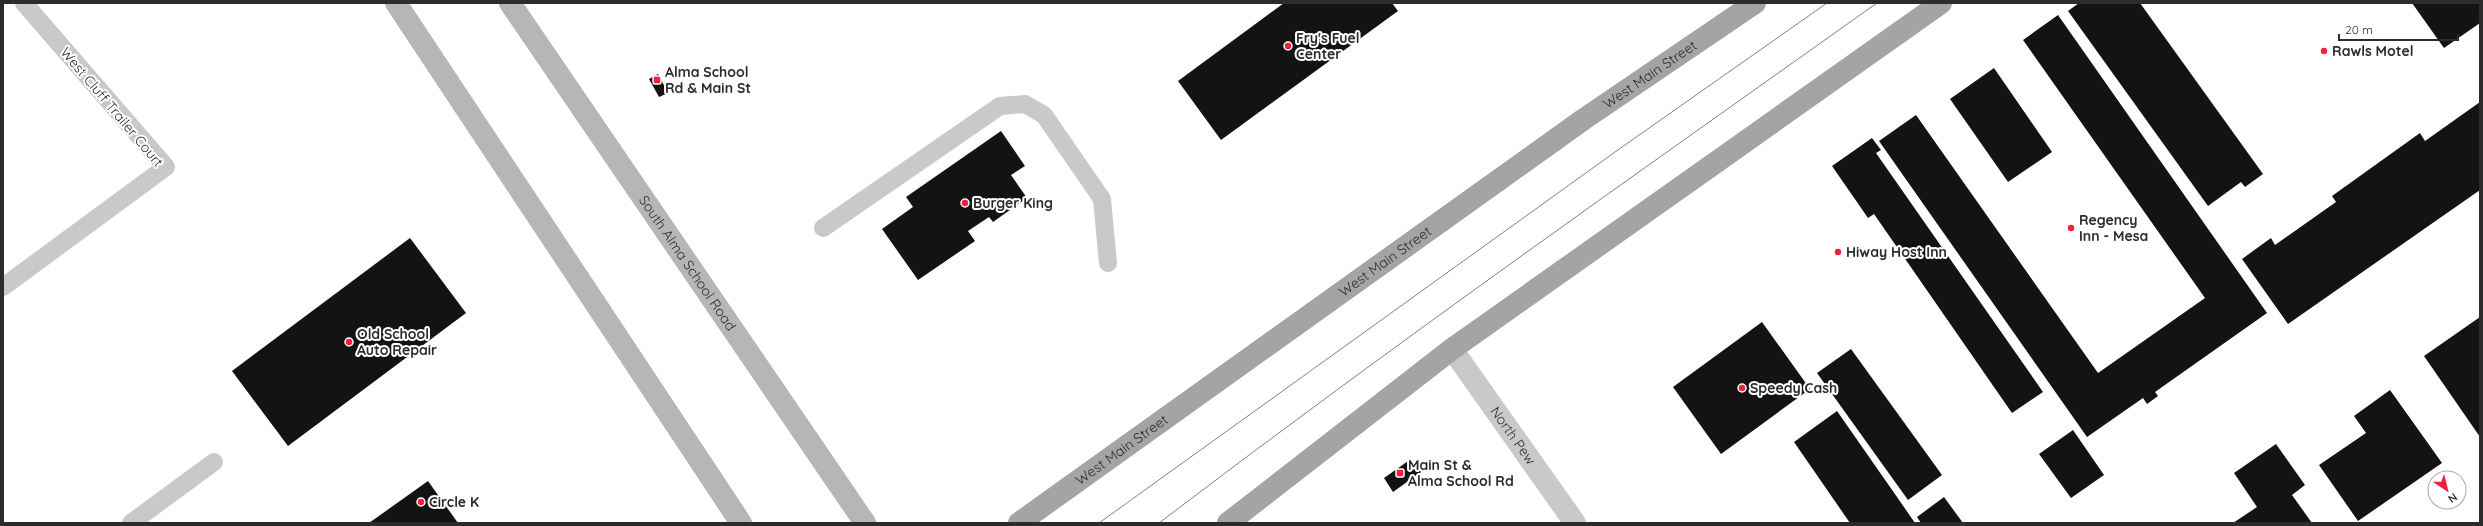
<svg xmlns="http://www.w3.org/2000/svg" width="2483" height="526" font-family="Quicksand,sans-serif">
<rect width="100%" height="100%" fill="#fff"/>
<g fill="#131313">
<polygon points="1284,3 1392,3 1398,11 1221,140 1178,81"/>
<polygon points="2079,3 2140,3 2263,174 2245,187 2241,182 2208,206 2068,11"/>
<polygon points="2412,3 2480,3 2480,23 2444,48"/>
<polygon points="2058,15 2267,313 2155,392 2158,396 2147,404 2143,398 2087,437 1879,141 1916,115 2098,373 2205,298 2023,40"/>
<polygon points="1994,68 2052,152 2008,182 1950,99"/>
<polygon points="658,74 668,93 659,97 649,79"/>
<polygon points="2480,102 2480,190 2288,324 2242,259 2271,238 2275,245 2336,202 2332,196 2420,133 2425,141"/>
<polygon points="1001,131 1025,166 1011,175 1027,198 993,222 989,217 968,231 975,241 918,280 882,229 913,207 906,197"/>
<polygon points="1872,138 1881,150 1876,153 2043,392 2012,413 1874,214 1868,218 1832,166"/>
<polygon points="410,238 466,313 288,446 232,371"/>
<polygon points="2480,317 2480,437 2424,356"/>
<polygon points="1762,322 1810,389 1721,454 1673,387"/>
<polygon points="1851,349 1942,475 1908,500 1817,373"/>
<polygon points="2390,390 2442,463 2358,521 2319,465 2366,433 2354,416"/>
<polygon points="1837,411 1897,497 1915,523 1850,523 1794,442"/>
<polygon points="2073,430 2104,475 2071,498 2039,454"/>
<polygon points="2276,444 2305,485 2292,495 2312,523 2233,523 2257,507 2234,473"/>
<polygon points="1411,459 1421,472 1393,492 1384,478"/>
<polygon points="428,481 458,523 369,523"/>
<polygon points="1944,497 1963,523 1921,523 1917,517"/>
</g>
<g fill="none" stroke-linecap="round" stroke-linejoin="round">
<g stroke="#c9c9c9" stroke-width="18">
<polyline points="823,228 1000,106 1025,104 1044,115 1102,199 1108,263"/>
<polyline points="3,287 166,167 24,3"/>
<polyline points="131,523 214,462"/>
</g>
<path stroke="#c9c9c9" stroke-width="22" id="s1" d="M 1452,349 L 1575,523"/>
<g stroke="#b6b6b6" stroke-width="22">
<polyline points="396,3 741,523"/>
<path id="s2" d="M 510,3 L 865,523"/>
</g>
<g stroke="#a4a4a4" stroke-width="22">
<path id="s3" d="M 1019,523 L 1584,119 L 1755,3"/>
<polyline points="1228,523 1452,349 1941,3"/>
</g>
<g stroke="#818181" stroke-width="1">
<polyline points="1099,523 1615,152 1827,3"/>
<path d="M 1159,523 C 1394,344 1636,174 1877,3"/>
</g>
</g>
<g fill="#f31f3c" stroke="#fff" stroke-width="1.5">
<circle cx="1288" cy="46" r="4"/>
<circle cx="2324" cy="51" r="4"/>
<rect x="653" y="76" width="8" height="8" rx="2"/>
<circle cx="965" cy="203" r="4"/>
<circle cx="2071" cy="228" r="4"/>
<circle cx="1838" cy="252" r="4"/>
<circle cx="349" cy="342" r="4"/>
<circle cx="1742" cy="388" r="4"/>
<rect x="1396" y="469" width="8" height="8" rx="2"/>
<circle cx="421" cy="502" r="4"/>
</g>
<g text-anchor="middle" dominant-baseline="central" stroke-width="4" stroke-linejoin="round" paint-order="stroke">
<g font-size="14" font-weight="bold" fill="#2c2c2c" stroke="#fff" text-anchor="start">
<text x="1296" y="38">Fry's Fuel<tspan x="1296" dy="16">Center</tspan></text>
<text x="2332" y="51">Rawls Motel</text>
<text x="665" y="72">Alma School<tspan x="665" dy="16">Rd &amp; Main St</tspan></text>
<text x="973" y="203">Burger King</text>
<text x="2079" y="220">Regency<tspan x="2079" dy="16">Inn - Mesa</tspan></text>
<text x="1846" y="252">Hiway Host Inn</text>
<text x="357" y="334">Old School<tspan x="357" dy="16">Auto Repair</tspan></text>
<text x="1750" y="388">Speedy Cash</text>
<text x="1408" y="465">Main St &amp;<tspan x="1408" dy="16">Alma School Rd</tspan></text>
<text x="429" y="502">Circle K</text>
</g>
<g font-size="14" fill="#2c2c2c" stroke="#fff">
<text stroke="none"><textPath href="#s3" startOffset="774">West Main Street</textPath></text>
<text transform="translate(112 107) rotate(50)">West Cluff Trailer Court</text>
<text stroke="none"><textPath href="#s3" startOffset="450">West Main Street</textPath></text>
<text stroke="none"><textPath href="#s2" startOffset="315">South Alma School Road</textPath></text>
<text stroke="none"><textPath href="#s1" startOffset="106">North Pew</textPath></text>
<text stroke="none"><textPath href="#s3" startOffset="126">West Main Street</textPath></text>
</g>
</g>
<rect width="2483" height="526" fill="none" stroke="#2c2c2c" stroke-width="8"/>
<g transform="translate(2447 490) rotate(145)"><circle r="19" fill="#ffffff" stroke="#ababab"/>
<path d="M0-3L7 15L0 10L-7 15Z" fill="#f31f3c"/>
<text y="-6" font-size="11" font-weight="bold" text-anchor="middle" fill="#2c2c2c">N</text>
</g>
<path d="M2339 34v6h119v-6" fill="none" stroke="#2c2c2c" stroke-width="2"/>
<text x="2345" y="34" font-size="12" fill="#2c2c2c" stroke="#ffffff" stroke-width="3" paint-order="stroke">20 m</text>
</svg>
